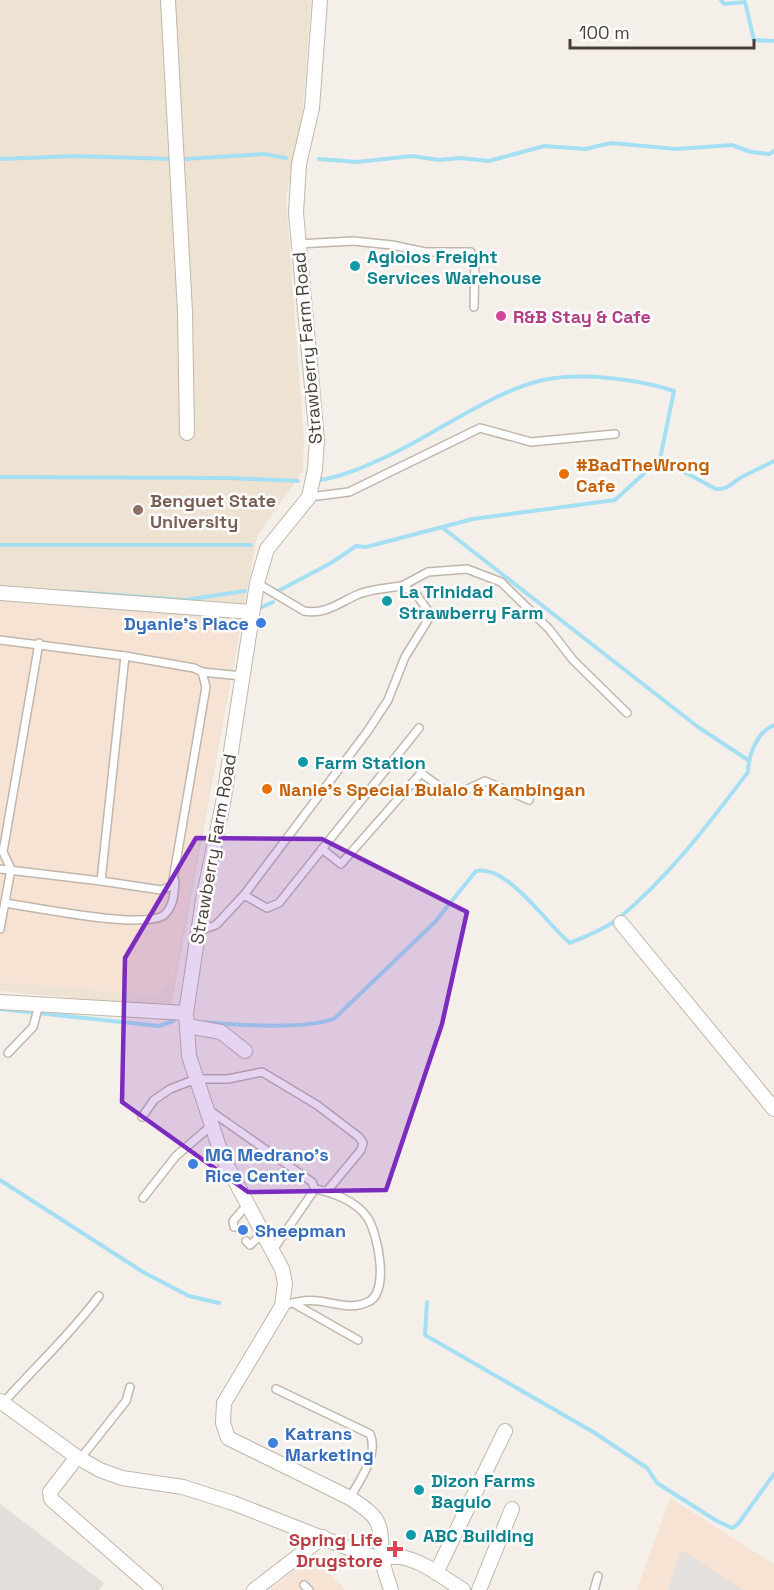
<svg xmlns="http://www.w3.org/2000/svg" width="774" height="1590" font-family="'Space Grotesk',sans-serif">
<rect width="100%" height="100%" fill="#f5efe9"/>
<g fill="#f7e3d4">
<polygon points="0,602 240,621 173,979 155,995 0,982"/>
<polygon points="670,1498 774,1564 774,1590 637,1590"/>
<polygon points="313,1555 345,1590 270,1590"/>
</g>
<polygon fill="#e4deda" points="0,1504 104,1583 99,1590 0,1590"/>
<polygon fill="#eee2d3" points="0,0 311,0 302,119 286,197 304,441 303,471 257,536 171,1008 0,991 0,982 155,995 173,979 240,621 0,602"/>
<polygon fill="#e3e0de" points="681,1550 744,1590 668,1590"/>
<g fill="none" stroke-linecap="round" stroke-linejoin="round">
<g stroke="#a4dff3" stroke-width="4">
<polyline points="721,0 724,4 745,2 754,40 774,41"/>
<polyline points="0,159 75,156 173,159"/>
<polyline points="186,159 264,154 286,158"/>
<polyline points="319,159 357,162 412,156 439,160 460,158 489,161 544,146 585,149 611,143 676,149 732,145 751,152 769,154 774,151"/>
<path d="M 660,459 L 716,489 C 729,490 732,482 742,477 C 753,471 763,467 774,461"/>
<polyline points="0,477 228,478 298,481"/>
<polyline points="443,528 698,727 748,760"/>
<polyline points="0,545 251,545"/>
<path d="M 278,591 L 331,563 L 356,546 L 366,547 L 473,519 L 615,500 L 660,459 L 674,391 C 638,379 581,372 543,380 C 495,391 444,428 400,450 C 373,463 345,477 314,481"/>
<polyline points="76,592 185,600 245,591"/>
<polyline points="260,608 273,602"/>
<polyline points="0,1009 159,1026 173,1021"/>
<path d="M 203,1022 C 232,1025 310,1030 335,1018 L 435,922 L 476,871 C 508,864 548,926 570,943 C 586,936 606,929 619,918 C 669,877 710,822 748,772 C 748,755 758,731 774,725"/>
<polyline points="0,1180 143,1272 189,1296 219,1303"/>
<polyline points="427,1302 425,1335 595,1433 647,1468 657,1483 717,1521 732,1528 738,1524 774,1474"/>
</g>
<defs>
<g id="lane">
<polyline points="298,244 353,241 392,245 425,252 471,252 475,260 474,307"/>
<polyline points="309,497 349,492 480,428 531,442 615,434"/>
<polyline points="402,586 428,572 467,569 501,582 549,629 573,660 627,713"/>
<polyline points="0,640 125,656 101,881 0,869"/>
<polyline points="202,672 242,676"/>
<path d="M 322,849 L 341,864 L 421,773 C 452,796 450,798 485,781 L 529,800"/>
<polyline points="101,881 161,890 172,886 206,687 202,672 194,668 125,656"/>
<polyline points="244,895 267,908 279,903 419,728"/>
<path d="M 5,903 C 33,907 144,930 164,915 C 174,906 174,894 175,881"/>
<polyline points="0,929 11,869 3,852 39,643"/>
<path d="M 198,931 L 216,925 L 244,895 L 367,732 L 388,700 L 405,657 L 431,615 L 416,594 L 402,586 C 388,588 372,589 359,594 C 340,602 326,615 304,611 L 257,583"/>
<polyline points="8,1053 33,1027 39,1005"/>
<polyline points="209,1110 312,1182 315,1189"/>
<polyline points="142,1117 154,1100 170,1089 196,1079 228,1079 262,1072 317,1105 359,1137 363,1143 361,1150 327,1191"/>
<polyline points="143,1198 176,1156 212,1125"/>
<polyline points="234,1227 233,1221 247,1205"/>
<polyline points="246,1241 250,1245 263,1233"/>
<polyline points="273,1250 315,1189"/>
<polyline points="293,1303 358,1340"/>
<path d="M 282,1306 C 294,1302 306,1299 318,1301 C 335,1303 351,1310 368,1302 C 390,1292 378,1233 367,1217 C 356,1201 332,1192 315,1189"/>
<path d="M 276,1389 L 370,1434 C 379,1455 360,1479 350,1498"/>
<path d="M 3,1403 C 35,1367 70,1335 99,1296"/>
<polyline points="80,1459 126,1401 130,1387"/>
<polyline points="304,1585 309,1590"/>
<polyline points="594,1590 598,1576"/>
</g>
<g id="street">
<polyline points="168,0 185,312 187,433"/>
<path d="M 320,0 L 312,108 L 299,164 L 296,213 L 317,440 L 315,469 L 309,497 L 267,549 L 257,583 L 223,803 L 203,900 L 186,1013 L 189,1056 L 222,1156 L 282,1269 L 285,1283 L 282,1306 L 224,1403 L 223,1423 L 228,1438 L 350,1498 C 382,1519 380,1521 382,1557 C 383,1568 388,1580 391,1590"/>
<polyline points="0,593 251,612"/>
<polyline points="621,923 774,1109"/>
<polyline points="0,1002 186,1013"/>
<polyline points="187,1026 221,1032 245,1051"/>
<path d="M 0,1401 L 77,1457 L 100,1470 L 122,1478 L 183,1487 L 233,1503 L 366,1555 C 378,1558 387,1556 399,1557 C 421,1559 445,1579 463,1590"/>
<polyline points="77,1457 50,1492 51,1499 155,1590"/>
<polyline points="436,1573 505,1431"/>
<polyline points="254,1590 323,1537"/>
<polyline points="479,1590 512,1509"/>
</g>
</defs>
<use href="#lane" stroke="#c1b6ab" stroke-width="10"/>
<use href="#street" stroke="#c1b6ab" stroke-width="16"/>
<use href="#lane" stroke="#fff" stroke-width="7"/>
<use href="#street" stroke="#fff" stroke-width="14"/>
</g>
<path fill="#7b2cbf" fill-opacity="0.2" stroke="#7b2cbf" stroke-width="4.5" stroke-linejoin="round" d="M 196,838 L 322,839 L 467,912 L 442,1024 L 386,1190 L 248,1192 L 122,1102 L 125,958 Z"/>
<g fill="#0f9aa8" stroke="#fff" stroke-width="2">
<circle cx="355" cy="266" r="6"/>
<circle cx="387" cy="601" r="6"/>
<circle cx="303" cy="762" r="6"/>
<circle cx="419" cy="1490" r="6"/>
<circle cx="411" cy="1535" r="6"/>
</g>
<circle fill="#d1479c" stroke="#fff" stroke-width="2" cx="501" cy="316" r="6"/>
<g fill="#e8710a" stroke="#fff" stroke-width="2">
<circle cx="564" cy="474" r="6"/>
<circle cx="267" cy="789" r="6"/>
</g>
<circle fill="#8d6e63" stroke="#fff" stroke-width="2" cx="138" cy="510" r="6"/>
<g fill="#3f7fe0" stroke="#fff" stroke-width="2">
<circle cx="261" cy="623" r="6"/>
<circle cx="193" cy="1164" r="6"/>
<circle cx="243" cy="1230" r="6"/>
<circle cx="273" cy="1443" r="6"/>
</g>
<path fill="#e0444e" stroke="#fff" stroke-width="2" d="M392 1540h6v6h6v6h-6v6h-6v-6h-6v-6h6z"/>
<g text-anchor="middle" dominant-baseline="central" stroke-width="5" stroke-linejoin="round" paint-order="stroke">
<g font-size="18" font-weight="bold" fill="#0d838f" stroke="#fff" text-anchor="start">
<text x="367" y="256">Aglolos Freight<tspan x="367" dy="21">Services Warehouse</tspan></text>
<text x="399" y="591">La Trinidad<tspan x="399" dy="21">Strawberry Farm</tspan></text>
<text x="315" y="762">Farm Station</text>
<text x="431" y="1480">Dizon Farms<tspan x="431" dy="21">Baguio</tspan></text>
<text x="423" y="1535">ABC Building</text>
</g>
<g font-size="18" font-weight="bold" fill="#b23c85" stroke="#fff" text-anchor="start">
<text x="513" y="316">R&amp;B Stay &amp; Cafe</text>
</g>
<g font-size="18" fill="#493f37" stroke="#fff">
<text transform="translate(307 348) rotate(-95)">Strawberry Farm Road</text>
<text transform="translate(213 849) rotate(-80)">Strawberry Farm Road</text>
</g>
<g font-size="18" font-weight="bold" fill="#c56008" stroke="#fff" text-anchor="start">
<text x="576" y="464">#BadTheWrong<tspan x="576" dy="21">Cafe</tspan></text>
<text x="279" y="789">Nanie's Special Bulalo &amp; Kambingan</text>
</g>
<g font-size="18" font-weight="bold" fill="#785e54" stroke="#fff" text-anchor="start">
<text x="150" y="500">Benguet State<tspan x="150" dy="21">University</tspan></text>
</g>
<g font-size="18" font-weight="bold" fill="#366cbe" stroke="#fff" text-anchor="start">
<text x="249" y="623" text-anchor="end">Dyanie's Place</text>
<text x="205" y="1154">MG Medrano's<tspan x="205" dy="21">Rice Center</tspan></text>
<text x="255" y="1230">Sheepman</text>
<text x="285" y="1433">Katrans<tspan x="285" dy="21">Marketing</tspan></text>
</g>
<g font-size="18" font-weight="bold" fill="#be3a42" stroke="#fff" text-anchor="end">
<text x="383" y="1539">Spring Life<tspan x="383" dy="21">Drugstore</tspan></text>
</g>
</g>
<path d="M570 39v9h184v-9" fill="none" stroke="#493f37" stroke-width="3"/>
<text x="579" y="39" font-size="18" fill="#493f37" stroke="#ffffff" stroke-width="4.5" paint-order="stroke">100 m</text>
</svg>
